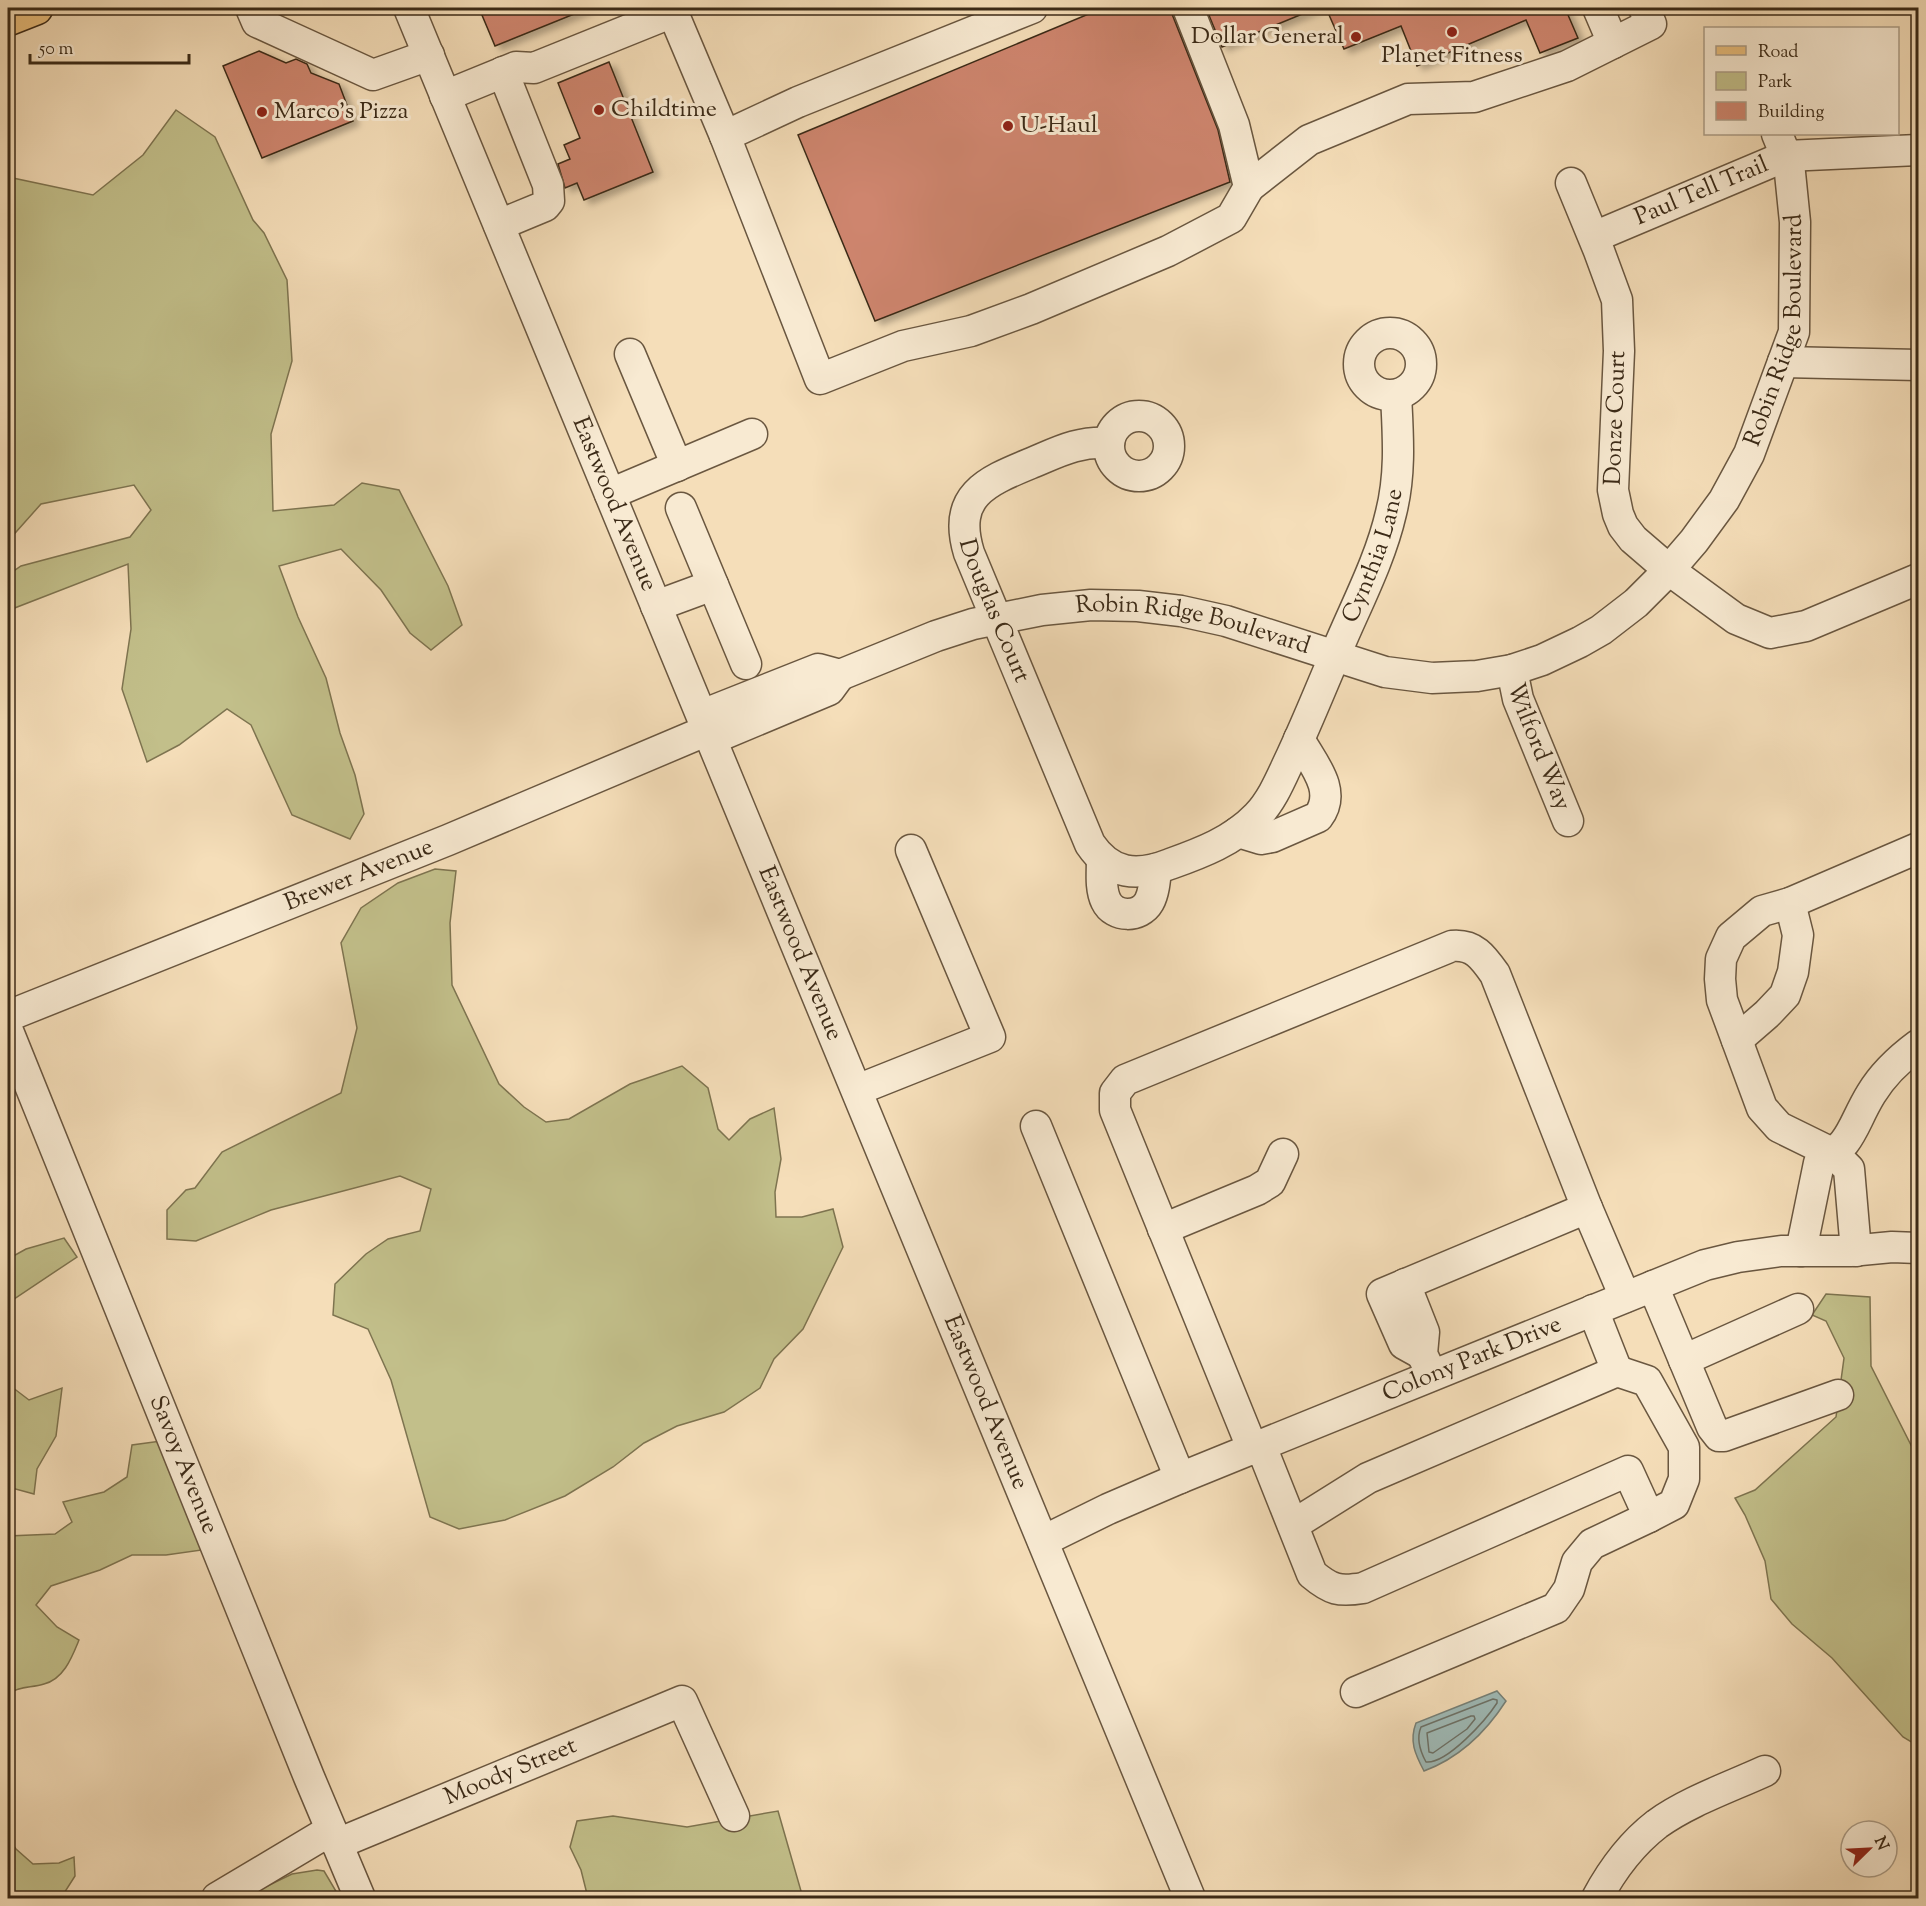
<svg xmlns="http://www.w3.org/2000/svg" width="1926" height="1906" font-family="'Sorts Mill Goudy',serif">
<defs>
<filter id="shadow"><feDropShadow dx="6" dy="4" stdDeviation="3" flood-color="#0004"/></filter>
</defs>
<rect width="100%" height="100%" fill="#f5deb9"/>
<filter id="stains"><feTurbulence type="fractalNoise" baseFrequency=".00333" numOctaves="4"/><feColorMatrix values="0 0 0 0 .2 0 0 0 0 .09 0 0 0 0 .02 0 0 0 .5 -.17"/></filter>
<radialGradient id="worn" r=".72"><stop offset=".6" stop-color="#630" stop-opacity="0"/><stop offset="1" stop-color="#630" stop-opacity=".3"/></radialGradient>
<g fill="#c2bf8a" stroke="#7e7450" stroke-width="1.5">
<polygon points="176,110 215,137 253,220 264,233 287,280 292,361 271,434 273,511 334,505 362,483 399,490 448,586 462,625 431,650 410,633 381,590 341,549 279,566 298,617 326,678 340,733 355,775 364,814 350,839 292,815 251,725 227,709 179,745 147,762 122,689 131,629 128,564 12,609 8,603 8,575 21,566 130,537 151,510 134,485 41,504 8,541 8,177 93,195 143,155"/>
<polygon points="435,869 456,871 450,923 452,985 499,1084 524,1107 546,1122 569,1119 630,1084 682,1066 708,1088 718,1129 729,1140 750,1119 774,1108 781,1159 775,1192 776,1217 802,1217 833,1209 843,1247 803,1329 774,1359 760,1388 724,1412 677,1426 644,1443 613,1467 565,1496 505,1520 459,1529 430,1517 391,1380 368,1329 333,1315 335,1284 366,1254 388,1239 420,1231 431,1189 400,1176 271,1210 196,1241 167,1239 167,1210 186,1190 195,1188 222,1152 341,1093 357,1028 341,943 361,908 398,883"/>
<polygon points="64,1238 77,1257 8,1303 8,1259 26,1249"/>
<polygon points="1826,1294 1870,1297 1871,1366 1918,1459 1918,1746 1903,1737 1832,1658 1792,1624 1771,1599 1765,1561 1745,1515 1735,1498 1755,1490 1836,1417 1844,1358 1826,1321 1812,1315"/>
<polygon points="8,1384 29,1400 62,1388 56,1436 37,1469 34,1494 8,1487"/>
<path d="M 161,1441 L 209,1549 L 166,1555 L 132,1555 L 100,1570 L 51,1586 L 36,1605 L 57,1627 L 79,1640 C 72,1657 64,1679 44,1684 C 31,1688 19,1686 8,1694 L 8,1536 L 55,1534 L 72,1522 L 63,1502 L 104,1492 L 127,1477 L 132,1445 Z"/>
<polygon points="778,1811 803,1898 588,1898 581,1870 570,1847 577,1821 613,1816 687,1827"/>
<polygon points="8,1838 16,1849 33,1864 59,1863 74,1857 75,1876 61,1898 8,1898"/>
<polygon points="317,1870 324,1871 340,1898 255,1898 253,1893 292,1874"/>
</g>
<path fill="#9fbbb8" stroke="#778178" stroke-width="1.5" d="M 1497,1691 L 1506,1701 C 1486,1732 1459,1758 1424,1771 C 1415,1754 1409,1741 1416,1723 Z"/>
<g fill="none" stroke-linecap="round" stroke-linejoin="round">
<g stroke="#6d7268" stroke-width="1.5">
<path d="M 1493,1699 L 1497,1700 L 1497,1703 C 1486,1720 1447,1764 1426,1762 C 1420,1751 1416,1739 1421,1727 Z"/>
<polygon points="1471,1716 1474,1716 1475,1719 1467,1729 1433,1753 1429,1752 1427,1733"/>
</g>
</g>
<g fill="#ce856e" stroke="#3b2a17" stroke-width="1.5" filter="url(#shadow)">
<polygon points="479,8 589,8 495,46"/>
<polygon points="1103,8 1171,8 1172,14 1218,130 1230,182 875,321 798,135"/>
<polygon points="1206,8 1317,8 1222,47"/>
<polygon points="1326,8 1565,8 1578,38 1540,53 1526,20 1417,66 1401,26 1344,49"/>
<polygon points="259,51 286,63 296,59 307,64 311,73 339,84 353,121 262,158 223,66"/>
<polygon points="609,62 653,172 584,200 577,183 565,188 558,164 570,159 564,145 580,138 558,83"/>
</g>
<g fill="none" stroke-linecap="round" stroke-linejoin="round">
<defs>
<g id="minor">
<polyline points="251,8 257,22 373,75 429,55"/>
<path id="s1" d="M 409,8 L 1190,1898"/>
<polyline points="671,8 725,136 798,102 1032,8"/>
<polyline points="1598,8 1613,43"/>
<polyline points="445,96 516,67 534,68 673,12"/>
<polyline points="725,136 820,379 903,346 971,331 1031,309 1168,251 1231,218 1249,187 1234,125 1188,8"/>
<polyline points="1571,183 1599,251 1617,300 1619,351 1613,490 1618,514 1623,526 1633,539 1669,570 1736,619 1770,633 1806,626 1918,579"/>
<polyline points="1249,187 1309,140 1408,99 1474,97 1567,66 1651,24 1644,8"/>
<polyline points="499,225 545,206 549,201 548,185 503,72"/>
<path id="s2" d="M 1594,237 L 1786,156 L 1918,150"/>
<circle cx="1390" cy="364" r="31"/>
<polyline points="630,354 677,466"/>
<polyline points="1783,362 1918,365"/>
<circle cx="1139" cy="446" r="30"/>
<path id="s3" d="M 1109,443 C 1079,441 1060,451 1034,462 C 988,481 951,494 969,553 L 1090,844 C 1111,875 1137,877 1170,864 C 1201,853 1233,841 1257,816 C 1273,799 1281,778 1291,757 C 1307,723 1321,688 1336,653 C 1355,607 1380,561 1391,513 C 1401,473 1398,435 1396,395"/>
<polyline points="610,494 752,434"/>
<polyline points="681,508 746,664"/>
<polyline points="656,606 713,585"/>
<path id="s4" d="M 1512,670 L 1518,699 L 1568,821"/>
<path id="s5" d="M 702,715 L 818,669 L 840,675 L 936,636 L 973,624 L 1042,610 L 1091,605 L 1138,606 L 1181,611 L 1226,621 L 1385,672 L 1432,678 L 1477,676 L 1512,670 L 1542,660 L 1580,642 L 1601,630 L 1636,603 L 1669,570 L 1694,541 L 1724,500 L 1749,454 L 1794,332 L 1795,222 L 1789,163 L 1777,134"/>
<polyline points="712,739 829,690 840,675"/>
<path d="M 1238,832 L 1261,839 L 1272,837 L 1318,817 C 1338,791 1313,764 1299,739"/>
<path d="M 1102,859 C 1102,872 1100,889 1106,901 C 1114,918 1140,918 1149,902 C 1154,893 1155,880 1156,869"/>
<path id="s6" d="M 8,1016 L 448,840 L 708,730"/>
<path id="s7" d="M 8,1031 L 309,1777 L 360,1898"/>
<polyline points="1737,1040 1767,1014 1785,995 1793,972 1798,935 1790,903"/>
<polyline points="857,1090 990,1037 911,850"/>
<polyline points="1036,1126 1180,1478"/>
<polyline points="1587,1208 1625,1297"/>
<polyline points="1163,1229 1257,1190 1270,1182 1283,1154"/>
<path d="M 1801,1251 L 1819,1163 C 1853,1144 1852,1125 1871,1094 C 1883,1074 1899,1059 1918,1045"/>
<polyline points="1856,1251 1849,1169 1834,1154 1779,1127 1762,1108 1722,1000 1720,979 1721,959 1731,937 1762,911 1790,903 1918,848"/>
<polyline points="1405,1284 1424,1332 1422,1354 1429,1369"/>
<polyline points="1653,1286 1712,1427 1719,1436 1724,1436 1838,1395"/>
<polyline points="1593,1310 1617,1371"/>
<polyline points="1684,1360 1798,1309"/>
<path d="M 1261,1446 L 1312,1574 C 1331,1590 1339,1592 1363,1588 L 1628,1471 L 1649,1517 L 1592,1544 L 1577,1562 L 1569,1589 L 1556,1608 L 1356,1692"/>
<path d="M 1253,1450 L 1115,1110 L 1115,1093 L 1125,1080 L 1452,946 C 1474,944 1483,957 1495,974 L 1587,1208 L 1382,1294 L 1404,1344 L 1422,1354"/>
<polyline points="1293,1525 1368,1478 1617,1371 1647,1381 1684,1447 1684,1479 1674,1504 1649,1517"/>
<path id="s8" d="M 1043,1541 L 1108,1509 L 1180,1478 L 1705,1265 L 1738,1257 L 1781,1251 L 1850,1251 L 1892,1247 L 1918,1248"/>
<path id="s9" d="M 337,1844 L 682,1701 L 734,1816"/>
<polyline points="217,1898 331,1830"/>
<path d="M 1597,1898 C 1612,1870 1631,1844 1657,1824 C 1687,1802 1730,1787 1765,1771"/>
</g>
<polyline id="major" points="8,19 36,8"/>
</defs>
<use href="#minor" stroke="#6a5740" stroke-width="33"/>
<use href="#major" stroke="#3b2a17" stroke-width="36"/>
<use href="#minor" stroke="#f8ead2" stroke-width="30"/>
<use href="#major" stroke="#eabf7c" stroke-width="33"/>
</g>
<g fill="#8f2418" stroke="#f8ead2" stroke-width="2">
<circle cx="1452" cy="32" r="6"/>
<circle cx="1356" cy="37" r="6"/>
<circle cx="599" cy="110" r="6"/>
<circle cx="262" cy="112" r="6"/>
<circle cx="1008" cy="126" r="6"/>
</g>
<g text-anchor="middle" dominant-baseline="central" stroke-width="6" stroke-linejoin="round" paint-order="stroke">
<g font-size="24" fill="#3b2a17" stroke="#f8ead2" text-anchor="start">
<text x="1344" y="37" text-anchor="end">Dollar General</text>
<text x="1452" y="56" text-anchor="middle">Planet Fitness</text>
<text x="611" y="110">Childtime</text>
<text x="274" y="112">Marco's Pizza</text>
<text x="1020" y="126">U-Haul</text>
</g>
<g font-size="24" fill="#3b2a17" stroke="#f8ead2">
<text stroke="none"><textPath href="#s2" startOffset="117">Paul Tell Trail</textPath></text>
<text stroke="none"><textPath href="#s5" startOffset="1300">Robin Ridge Boulevard</textPath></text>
<text transform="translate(1616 418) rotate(-88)">Donze Court</text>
<text stroke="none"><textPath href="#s1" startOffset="537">Eastwood Avenue</textPath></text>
<text stroke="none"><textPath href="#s3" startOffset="1000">Cynthia Lane</textPath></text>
<text stroke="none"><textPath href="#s3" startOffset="270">Douglas Court</textPath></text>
<text stroke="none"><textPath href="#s5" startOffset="514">Robin Ridge Boulevard</textPath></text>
<text stroke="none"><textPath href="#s4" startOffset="81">Wilford Way</textPath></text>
<text stroke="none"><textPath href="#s6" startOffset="378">Brewer Avenue</textPath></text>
<text stroke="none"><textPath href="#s1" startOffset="1023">Eastwood Avenue</textPath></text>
<text stroke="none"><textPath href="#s8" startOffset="466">Colony Park Drive</textPath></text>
<text stroke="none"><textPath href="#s1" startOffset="1509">Eastwood Avenue</textPath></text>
<text stroke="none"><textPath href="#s7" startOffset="468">Savoy Avenue</textPath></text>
<text stroke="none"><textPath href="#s9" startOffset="188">Moody Street</textPath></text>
</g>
</g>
<rect width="1926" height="1906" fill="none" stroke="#f5deb9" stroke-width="30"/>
<rect x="9" y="9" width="1908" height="1888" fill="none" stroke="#3b2a17" stroke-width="3"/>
<rect x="15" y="15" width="1896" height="1876" fill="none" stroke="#3b2a17" stroke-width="1.5"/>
<rect x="1704" y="27" width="195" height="108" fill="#f8ead2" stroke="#ac9d87" stroke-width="1.5"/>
<rect x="1716" y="46" width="30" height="9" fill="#eabf7c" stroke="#ac9d87" stroke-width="1.5"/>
<text x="1758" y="57" font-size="18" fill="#3b2a17">Road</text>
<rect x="1716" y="72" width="30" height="18" fill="#c2bf8a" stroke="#ac9d87" stroke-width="1.5"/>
<text x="1758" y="87" font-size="18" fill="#3b2a17">Park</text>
<rect x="1716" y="102" width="30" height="18" fill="#ce856e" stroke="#ac9d87" stroke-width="1.5"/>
<text x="1758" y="117" font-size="18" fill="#3b2a17">Building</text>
<g transform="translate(1869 1849) rotate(66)"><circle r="28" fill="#f8ead2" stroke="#ac9d87" stroke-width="1.5"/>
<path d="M0-4.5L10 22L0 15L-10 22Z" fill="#8f2418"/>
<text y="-9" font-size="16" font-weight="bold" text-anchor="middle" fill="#3b2a17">N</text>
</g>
<path d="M30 54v9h159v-9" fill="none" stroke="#3b2a17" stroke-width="3"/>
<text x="39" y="54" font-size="18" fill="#3b2a17" stroke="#f8ead2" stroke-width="4.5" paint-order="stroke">50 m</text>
<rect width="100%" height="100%" filter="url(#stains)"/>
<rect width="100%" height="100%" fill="url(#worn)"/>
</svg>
